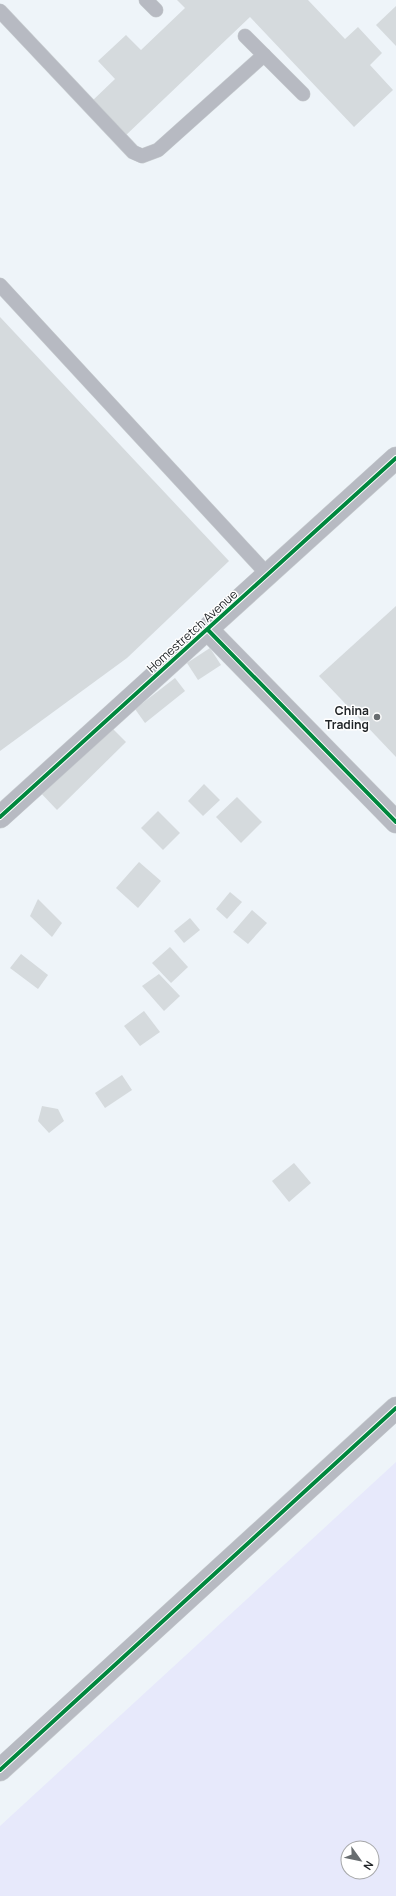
<svg xmlns="http://www.w3.org/2000/svg" width="396" height="1896" font-family="Manrope,sans-serif">
<rect width="100%" height="100%" fill="#eef4f9"/>
<path fill="#e7e9fb" fill-rule="evenodd" d="M 396,1462 L 396,1896 L 0,1896 L 0,1826 ZM 348,1848 L 372,1848 L 372,1872 L 348,1872 Z"/>
<g fill="#d5dadd">
<polygon points="177,0 308,0 345,39 358,27 382,53 370,65 393,90 354,127 250,17 124,137 91,102 115,79 98,61 126,35 141,50 185,8"/>
<polygon points="396,6 396,46 376,25"/>
<polygon points="0,317 229,561 127,658 0,751"/>
<polygon points="396,606 396,757 319,676"/>
<polygon points="210,648 221,665 198,680 187,663"/>
<polygon points="175,678 185,691 145,723 135,709"/>
<polygon points="107,723 126,742 57,810 38,790"/>
<polygon points="204,784 220,800 203,816 188,801"/>
<polygon points="237,797 262,822 241,843 216,817"/>
<polygon points="158,811 180,833 163,850 141,828"/>
<polygon points="139,862 161,881 138,908 116,888"/>
<polygon points="230,892 242,902 227,919 216,909"/>
<polygon points="38,899 62,923 52,937 30,916"/>
<polygon points="252,910 267,923 248,944 233,932"/>
<polygon points="190,918 200,930 184,943 174,931"/>
<polygon points="170,947 188,967 171,983 152,963"/>
<polygon points="21,954 48,975 38,989 10,968"/>
<polygon points="159,974 180,996 164,1011 142,986"/>
<polygon points="144,1011 160,1032 140,1046 124,1026"/>
<polygon points="122,1075 132,1090 105,1108 95,1093"/>
<polygon points="42,1106 58,1109 64,1121 49,1133 38,1121"/>
<polygon points="294,1163 311,1183 289,1202 272,1181"/>
</g>
<g fill="none" stroke-linecap="round" stroke-linejoin="round">
<defs>
<g id="service">
<polyline points="146,0 156,10"/>
<polyline points="0,11 133,152 142,156 158,150 264,55"/>
<polyline points="245,36 303,94"/>
<polyline points="0,285 268,575"/>
</g>
<g id="minor">
<polyline points="208,630 396,822"/>
<polyline points="0,817 396,458"/>
<polyline points="0,1770 396,1408"/>
</g>
</defs>
<use href="#service" stroke="#cacfd2" stroke-width="15"/>
<use href="#minor" stroke="#cacfd2" stroke-width="23"/>
<use href="#service" stroke="#b7bac2" stroke-width="14"/>
<use href="#minor" stroke="#b7bac2" stroke-width="22"/>
<defs>
<g id="cycleway">
<polyline points="208,630 396,822"/>
<polyline points="0,817 396,458"/>
<polyline points="0,1770 396,1408"/>
</g>
</defs>
<use href="#cycleway" stroke="#fff" stroke-width="6"/>
<use href="#cycleway" stroke="#00873e" stroke-width="4"/>
</g>
<circle fill="#686d70" stroke="#fff" stroke-width="1.5" cx="377" cy="717" r="4"/>
<g text-anchor="middle" dominant-baseline="central" stroke-width="3" stroke-linejoin="round" paint-order="stroke">
<g font-size="12" fill="#202427" stroke="#fff">
<text transform="translate(192 631) rotate(-42)">Homestretch Avenue</text>
</g>
<g font-size="12" font-weight="bold" fill="#202427" stroke="#fff" text-anchor="end">
<text x="369" y="710">China<tspan x="369" dy="14">Trading</tspan></text>
</g>
</g>
<g transform="translate(360 1860) rotate(123)"><circle r="19" fill="#ffffff" stroke="#a6a7a9"/>
<path d="M0-3L7 15L0 10L-7 15Z" fill="#686d70"/>
<text y="-6" font-size="11" font-weight="bold" text-anchor="middle" fill="#202427">N</text>
</g>
</svg>
